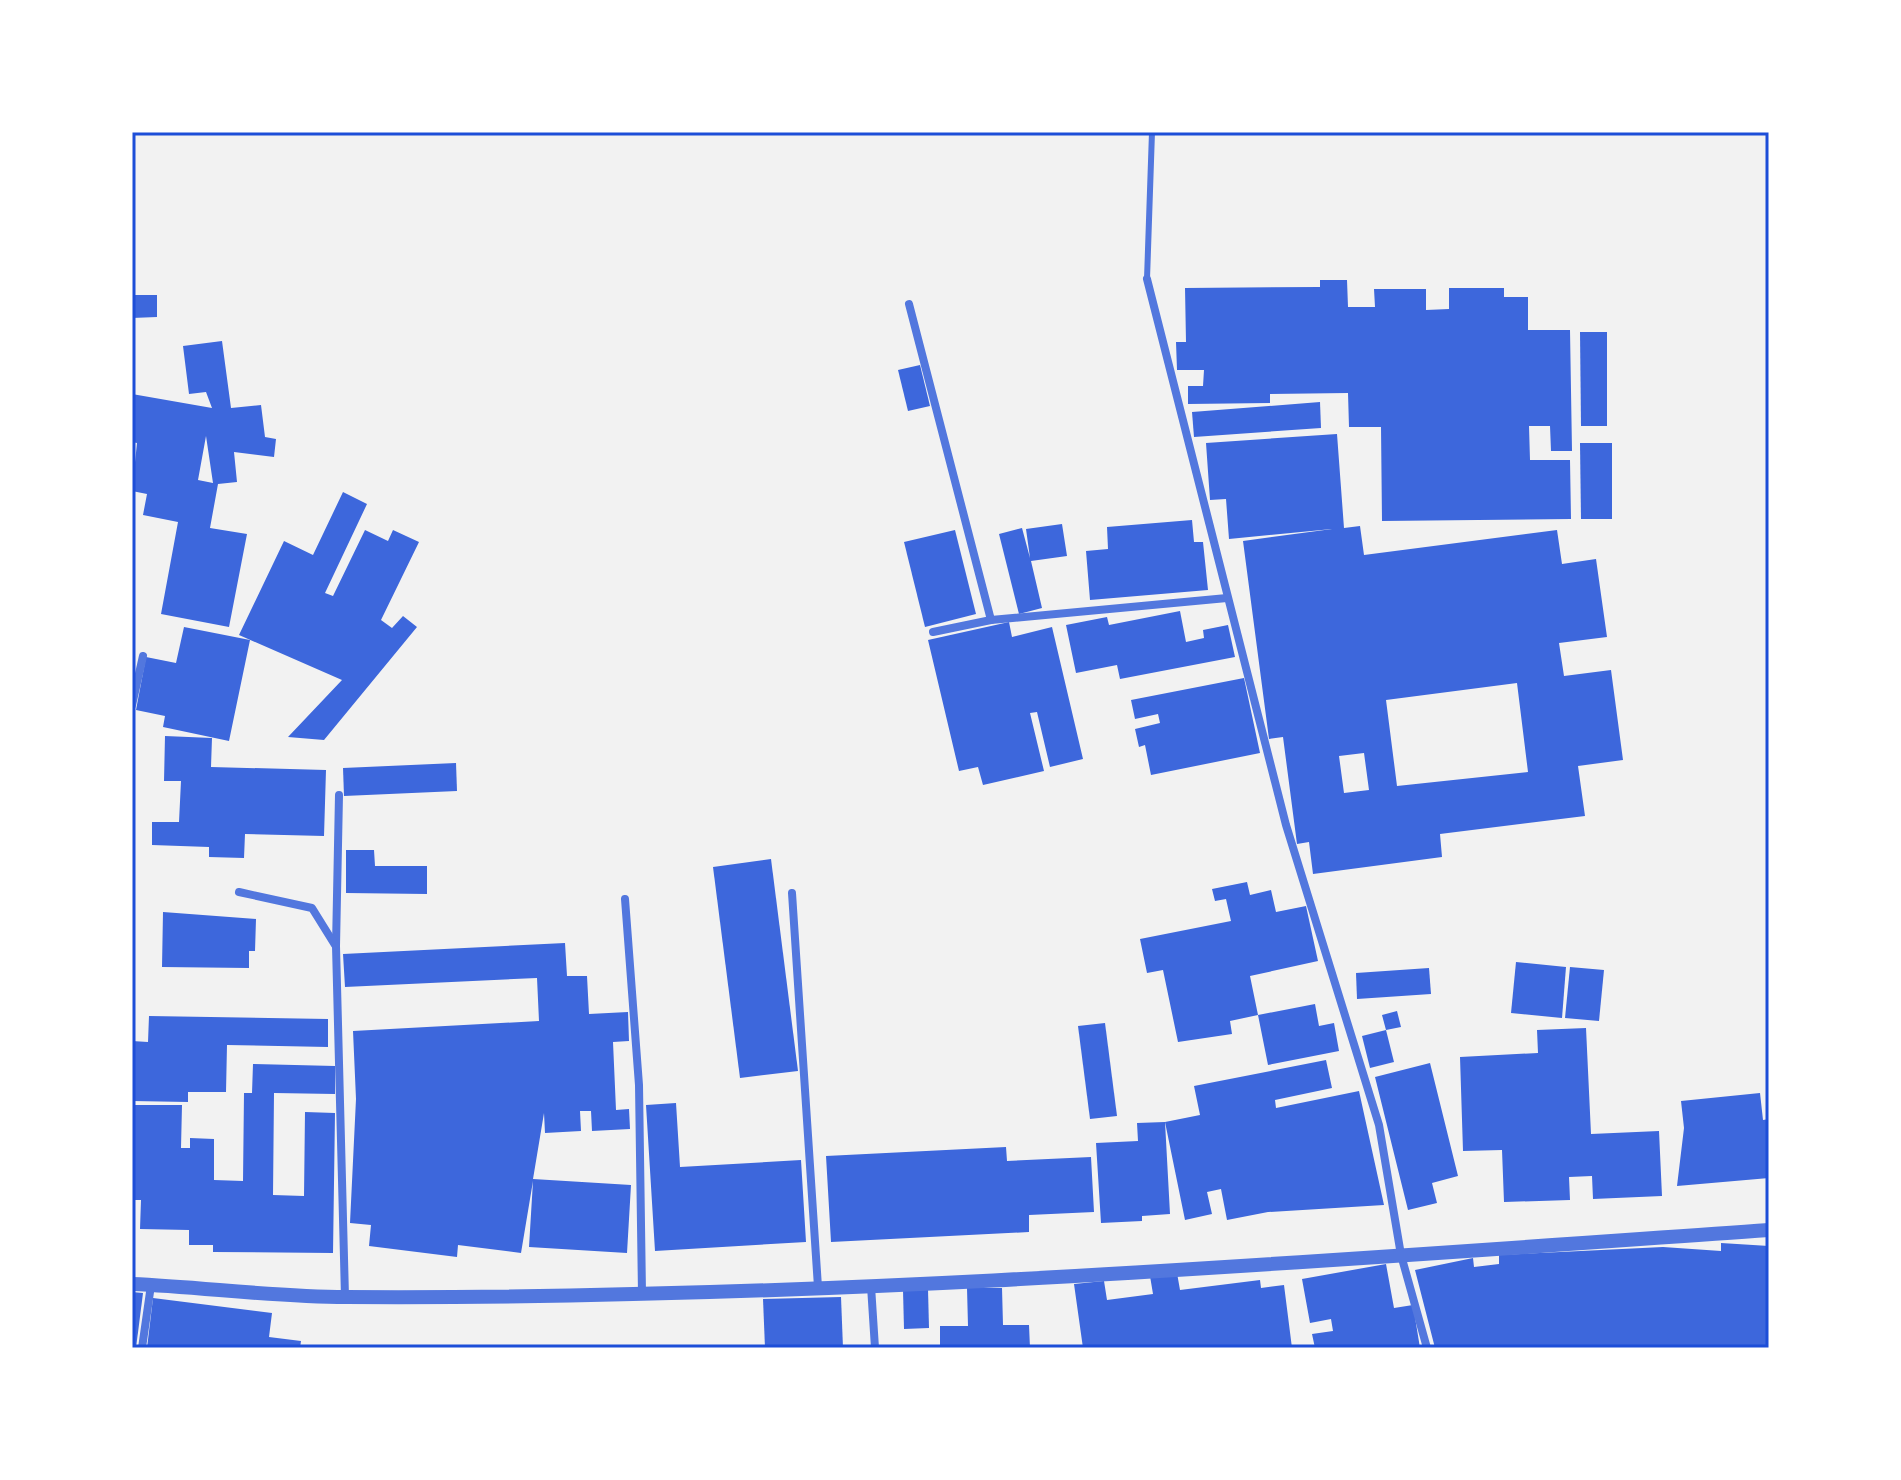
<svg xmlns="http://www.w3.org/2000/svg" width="1901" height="1480" font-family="Commissioner,sans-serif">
<rect width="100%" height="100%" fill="#f2f2f2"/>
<g fill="#3d67dc" fill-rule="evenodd">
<polygon points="1320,280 1347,280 1348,307 1375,307 1374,289 1426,289 1426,310 1449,309 1449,288 1504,288 1504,297 1528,297 1528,330 1570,330 1572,451 1551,451 1550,426 1529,426 1530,460 1570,460 1571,519 1382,521 1381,427 1349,427 1348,393 1270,394 1270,403 1188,404 1188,386 1203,386 1204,370 1177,370 1176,342 1186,342 1185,288 1320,287"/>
<polygon points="132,295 157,295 157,317 132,318"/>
<polygon points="1580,332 1607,332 1607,426 1581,426"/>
<path d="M 222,341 L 231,408 L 261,405 L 265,437 L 276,439 L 274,457 L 234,452 L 237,482 L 218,484 L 210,528 L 247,534 L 229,627 L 161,614 L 178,522 L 143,515 L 147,494 L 132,491 L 137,443 L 132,442 L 132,394 L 212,408 L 206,392 L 189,394 L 183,346 ZM 206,436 L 213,483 L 198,480 Z"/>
<polygon points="920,365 930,406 908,411 898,370"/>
<polygon points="1320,402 1321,428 1194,437 1192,412"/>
<path d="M 1337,434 L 1344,528 L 1360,526 L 1364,555 L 1557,530 L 1562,564 L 1596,559 L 1607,637 L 1559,643 L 1564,676 L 1611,670 L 1623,760 L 1578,766 L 1585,816 L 1440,834 L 1442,857 L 1313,874 L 1309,842 L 1297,844 L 1283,737 L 1269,739 L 1243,541 L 1332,529 L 1229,539 L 1226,499 L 1210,500 L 1206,443 ZM 1517,683 L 1528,772 L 1397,786 L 1386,700 ZM 1364,753 L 1369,790 L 1344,793 L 1339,756 Z"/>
<polygon points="1580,443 1612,443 1612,519 1581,519"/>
<polygon points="343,492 367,504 325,593 333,596 365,530 388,541 393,530 419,542 381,620 392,628 403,616 417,627 324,740 288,737 342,680 239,635 284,541 313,555"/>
<polygon points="1192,520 1194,542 1203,542 1208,590 1090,600 1086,551 1108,549 1107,527"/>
<polygon points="1062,524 1067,556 1031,561 1042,608 1019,614 999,534 1022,528 1030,558 1026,529"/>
<polygon points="955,530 976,614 925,627 904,542"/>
<polygon points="1180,611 1186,642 1204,638 1203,630 1228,625 1235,657 1120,679 1117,665 1076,673 1066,625 1107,617 1109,625"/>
<polygon points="1009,622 1012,637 1052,627 1083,759 1050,767 1037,712 1030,713 1044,771 983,785 978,767 959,771 928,640"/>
<polygon points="184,627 250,640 229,741 163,727 165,716 136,710 146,657 176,663"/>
<polygon points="1244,678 1260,753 1151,775 1145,745 1139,747 1135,729 1160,723 1158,714 1135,719 1131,700"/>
<polygon points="165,736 212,738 211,767 326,770 324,836 245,834 244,858 209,857 209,847 152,845 152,822 179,822 181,781 164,781"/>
<polygon points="456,763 457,791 344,796 343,768"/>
<polygon points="346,850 374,850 375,866 427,866 427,894 346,893"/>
<polygon points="771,859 798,1071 740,1078 713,867"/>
<polygon points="1247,882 1250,895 1271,890 1276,912 1306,906 1318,961 1250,976 1258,1015 1230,1021 1232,1034 1178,1042 1163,970 1147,973 1140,939 1231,921 1226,899 1215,901 1212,889"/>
<polygon points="163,912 256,919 255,951 249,951 249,968 162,967"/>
<polygon points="565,943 567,976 587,976 589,1014 628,1012 629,1041 613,1042 616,1110 629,1109 630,1129 592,1131 591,1111 580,1111 581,1131 545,1133 544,1113 533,1179 631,1185 627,1253 529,1247 533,1181 521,1253 458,1245 457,1257 369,1246 371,1225 350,1223 356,1099 353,1031 539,1021 537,978 345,987 343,954"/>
<polygon points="1516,962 1566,967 1562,1018 1511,1013"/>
<polygon points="1570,967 1604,970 1599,1021 1565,1018"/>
<polygon points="1429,968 1431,994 1357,999 1356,973"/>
<polygon points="1315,1004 1319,1026 1334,1023 1339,1051 1268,1065 1258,1015"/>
<polygon points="1397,1011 1401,1027 1386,1030 1382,1015"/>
<polygon points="149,1016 328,1019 328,1047 227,1045 226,1092 188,1092 188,1102 132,1101 132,1041 148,1042"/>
<polygon points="1105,1023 1117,1116 1090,1119 1078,1026"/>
<polygon points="1586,1028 1591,1134 1659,1131 1662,1196 1593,1199 1592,1176 1569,1177 1570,1200 1504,1202 1502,1150 1463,1151 1460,1057 1538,1053 1537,1030"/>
<polygon points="1386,1030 1394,1062 1370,1068 1362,1036"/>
<polygon points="1326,1060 1332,1088 1275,1100 1276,1108 1359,1091 1384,1205 1268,1212 1227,1220 1221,1189 1207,1192 1212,1214 1185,1220 1165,1122 1200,1115 1194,1086"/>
<polygon points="1430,1063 1458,1176 1432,1183 1437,1203 1408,1210 1375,1077"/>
<polygon points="253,1064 335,1066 335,1094 274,1093 273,1195 304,1196 305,1112 335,1113 333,1253 213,1252 213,1245 189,1245 189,1230 140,1229 141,1200 132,1200 132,1105 182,1105 181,1148 190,1148 190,1138 214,1139 214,1180 243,1181 244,1093 252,1093"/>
<polygon points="1760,1093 1763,1120 1769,1119 1769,1178 1677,1186 1684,1128 1681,1101"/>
<polygon points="676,1103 680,1167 801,1160 806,1242 655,1251 646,1105"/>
<polygon points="1165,1122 1170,1214 1142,1216 1142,1221 1101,1223 1096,1143 1138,1141 1137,1123"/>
<polygon points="1006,1147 1007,1161 1091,1157 1094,1212 1029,1215 1029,1232 831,1242 826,1156"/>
<polygon points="1721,1243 1769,1246 1769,1348 1435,1348 1415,1270 1473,1258 1474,1267 1499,1264 1499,1255 1663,1247 1721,1251"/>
<polygon points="1386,1264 1394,1308 1413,1305 1420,1348 1315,1348 1312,1334 1333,1331 1331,1319 1310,1323 1302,1279"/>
<polygon points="1177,1273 1180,1290 1260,1280 1261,1288 1284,1285 1292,1348 1083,1348 1074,1284 1104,1281 1107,1300 1153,1294 1150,1276"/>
<polygon points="967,1288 1002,1288 1003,1325 1029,1325 1030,1348 940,1348 940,1326 968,1326"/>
<polygon points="928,1289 929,1328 904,1329 903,1290"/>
<polygon points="132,1292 143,1293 136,1348 132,1348"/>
<polygon points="841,1297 843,1348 765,1348 763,1299"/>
<polygon points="153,1298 272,1313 269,1337 301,1341 300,1348 147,1348"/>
</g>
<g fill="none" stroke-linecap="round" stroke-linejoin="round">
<polyline stroke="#5277de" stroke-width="6" points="1147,279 1152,132"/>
<g stroke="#5277de" stroke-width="8">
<polyline points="1147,279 1286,825 1379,1125 1401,1255 1427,1348"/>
<polyline points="909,304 991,620"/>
<polyline points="933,632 991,620 1227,598"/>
<polyline points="132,705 143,656"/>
<polyline points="339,795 336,946 345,1297"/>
<polyline points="239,892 312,908 335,945"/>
<polyline points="792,893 818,1287"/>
<polyline points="625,899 639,1085 642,1294"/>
<polyline points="871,1286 875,1348"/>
<polyline points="142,1348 151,1285"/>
</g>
<path stroke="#5277de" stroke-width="14" d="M 132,1284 C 203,1287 274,1297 346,1297 C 821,1300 1295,1263 1769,1230"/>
</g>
<rect width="1901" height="1480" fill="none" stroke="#ffffff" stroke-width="268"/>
<rect x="134" y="134" width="1633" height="1212" fill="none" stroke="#1d4ed8" stroke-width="3"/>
</svg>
